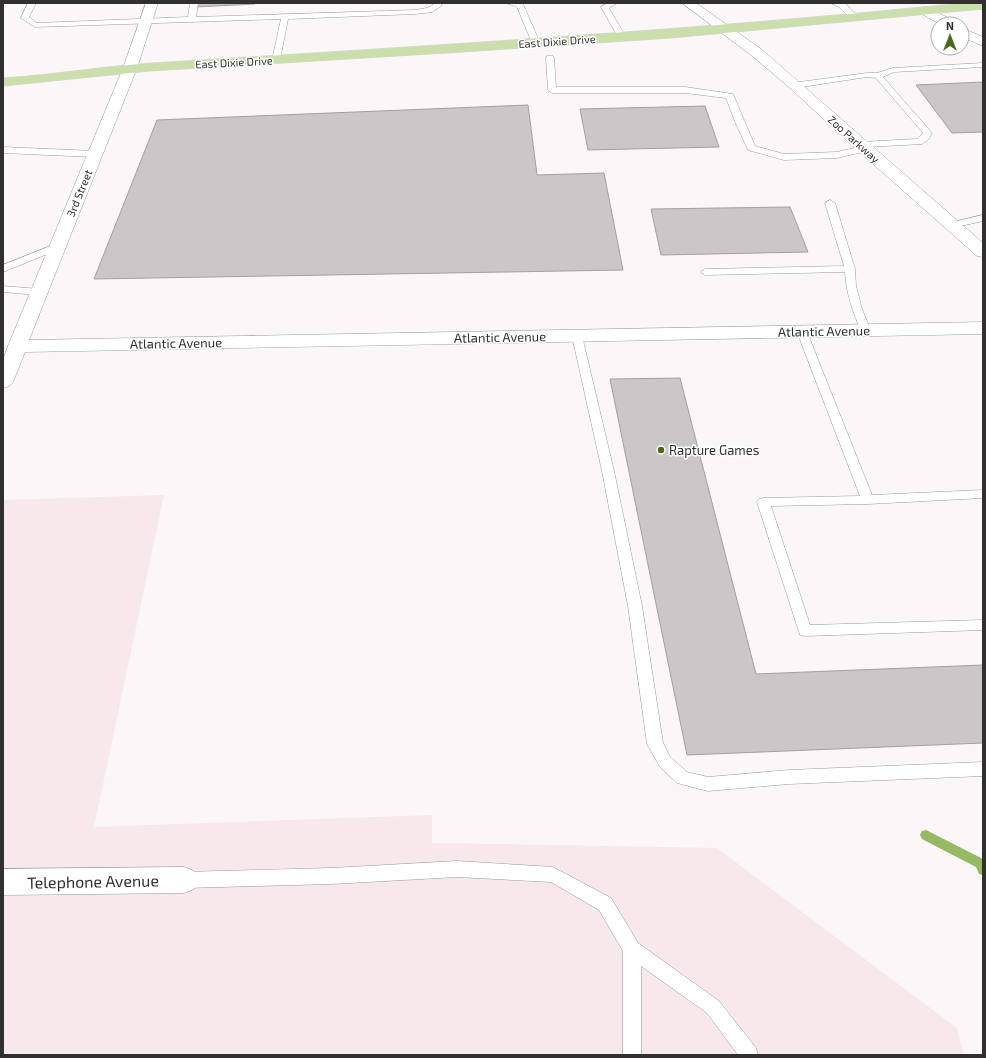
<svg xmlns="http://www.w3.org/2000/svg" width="986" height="1058" font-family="'Exo 2',sans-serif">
<rect width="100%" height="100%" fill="#fbf6f7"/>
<polygon fill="#f7e8ec" points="164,495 94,827 432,815 432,843 717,848 957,1028 964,1055 3,1055 3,500"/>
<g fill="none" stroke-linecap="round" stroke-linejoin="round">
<polygon fill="#96b964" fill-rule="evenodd" points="926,830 983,859 983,875 979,874 976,867 922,839 920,835 922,831"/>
</g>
<g fill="#cbc6c7" stroke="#a49fa0">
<polygon points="196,3 255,3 255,4 195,7"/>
<polygon points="983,82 983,132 952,133 916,85"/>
<polygon points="528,105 537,175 604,173 623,270 94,279 157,120"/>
<polygon points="705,106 719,147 588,150 580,109"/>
<polygon points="790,207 808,252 661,255 651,209"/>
<polygon points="680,378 756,674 983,665 983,743 687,755 610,379"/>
</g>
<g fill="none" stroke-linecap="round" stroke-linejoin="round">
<defs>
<g id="service">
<polygon points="28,3 36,3 29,17 37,23 188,17 190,3 198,3 196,17 415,10 427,8 433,5 433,3 441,3 441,6 432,12 415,14 288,19 280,60 276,62 272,60 281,19 35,27 21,18"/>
<polygon points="506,3 523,4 540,43 539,45 533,45 532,43 517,7"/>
<polygon points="607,3 617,3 609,8 626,37 625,39 619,39 601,7"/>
<polygon points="831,3 845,3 859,18 855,20 852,20 839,7"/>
<polygon points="547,56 553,56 554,58 556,87 685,87 733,94 755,146 784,154 837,152 859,147 856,145 860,142 917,139 923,133 876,78 867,77 795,88 792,87 791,85 792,83 867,73 877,73 893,68 983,63 983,67 894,72 883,77 932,133 929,139 922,144 867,147 869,149 867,151 837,158 784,160 748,150 736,124 726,98 685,93 552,93 548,90 546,58"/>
<polygon points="3,147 95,151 100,154 95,157 3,153"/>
<path d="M 830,200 L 835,203 L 855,269 L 856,286 L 862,309 L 871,331 L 870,333 L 862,333 L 861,331 C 853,312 846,293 845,272 L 705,275 L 700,272 L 705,269 L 844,266 L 825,203 Z"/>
<polygon points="983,215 983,221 952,228 947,225 949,223"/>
<polygon points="58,243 62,244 63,246 62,248 3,272 3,265"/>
<polygon points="3,286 39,289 44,292 39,295 3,292"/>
<polygon points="802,329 807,332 872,495 983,490 983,498 868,504 771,506 810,625 983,620 983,630 805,636 800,635 757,502 759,499 763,498 860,496 797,332"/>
<polygon points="577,333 582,336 614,471 642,606 663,743 670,757 687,772 708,777 789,770 983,762 983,776 789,784 708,791 677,783 660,767 647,744 628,606 602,471 572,336"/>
<polygon points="457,861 553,867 611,898 638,943 719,1001 756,1048 758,1055 738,1055 707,1013 641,966 641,1055 623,1055 623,951 599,910 551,882 457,877 332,884 184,888 178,885 176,880 178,875 184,872 332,868"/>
</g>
<g id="minor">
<polygon points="146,3 158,3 137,68 29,340 983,322 983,334 25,352 13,382 10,386 3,388 3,359 8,346 123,68"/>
<polygon points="927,7 954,21 956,24 940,24 922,14 921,11 922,8"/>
<polygon points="962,28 983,37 983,46 962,37"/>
<polygon points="184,867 194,871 198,880 194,889 184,893 3,895 3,869"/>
</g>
<polygon id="secondary" points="682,3 696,3 761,49 983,243 983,257 977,256 855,148 790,88 751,55"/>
<path id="primary" d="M 965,3 L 983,3 L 983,9 L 671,38 L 463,52 L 150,71 L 3,86 L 3,78 C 53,75 103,66 153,63 C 424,46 695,30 965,3 Z"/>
</defs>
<use href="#service" stroke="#9e999a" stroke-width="1"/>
<use href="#minor" stroke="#9e999a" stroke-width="1"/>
<use href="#secondary" stroke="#9e999a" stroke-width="1"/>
<use href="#primary" stroke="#d6d5d5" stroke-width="1"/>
<use href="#service" fill="#fff" fill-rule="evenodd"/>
<use href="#minor" fill="#fff" fill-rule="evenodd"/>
<use href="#secondary" fill="#fff" fill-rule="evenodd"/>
<use href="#primary" fill="#cadfac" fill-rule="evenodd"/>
</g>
<circle fill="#4d681b" stroke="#fff" stroke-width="1.5" cx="661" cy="450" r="4"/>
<g text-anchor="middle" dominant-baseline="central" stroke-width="3" stroke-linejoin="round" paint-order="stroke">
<g font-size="11" fill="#312f2f" stroke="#fff">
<text transform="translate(557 41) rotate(-4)">East Dixie Drive</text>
<text transform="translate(234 62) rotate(-3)">East Dixie Drive</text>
<text transform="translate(854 139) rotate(42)">Zoo Parkway</text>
<text transform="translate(79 193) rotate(-68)">3rd Street</text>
</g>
<g font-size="13" fill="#312f2f" stroke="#fff">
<text transform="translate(824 331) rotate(-1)">Atlantic Avenue</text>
<text transform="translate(500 337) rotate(-1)">Atlantic Avenue</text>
<text transform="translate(176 343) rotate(-1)">Atlantic Avenue</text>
</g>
<g font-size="13" fill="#312f2f" stroke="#fff" text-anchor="start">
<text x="669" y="450">Rapture Games</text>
</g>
<g font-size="16" fill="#312f2f" stroke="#fff">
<text transform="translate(93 881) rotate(-1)">Telephone Avenue</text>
</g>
</g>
<rect width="986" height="1058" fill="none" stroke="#312f2f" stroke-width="8"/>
<g transform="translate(950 36)"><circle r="19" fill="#ffffff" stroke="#adacac"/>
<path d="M0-3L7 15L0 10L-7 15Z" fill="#4d681b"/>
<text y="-6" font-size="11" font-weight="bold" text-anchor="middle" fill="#312f2f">N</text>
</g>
</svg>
